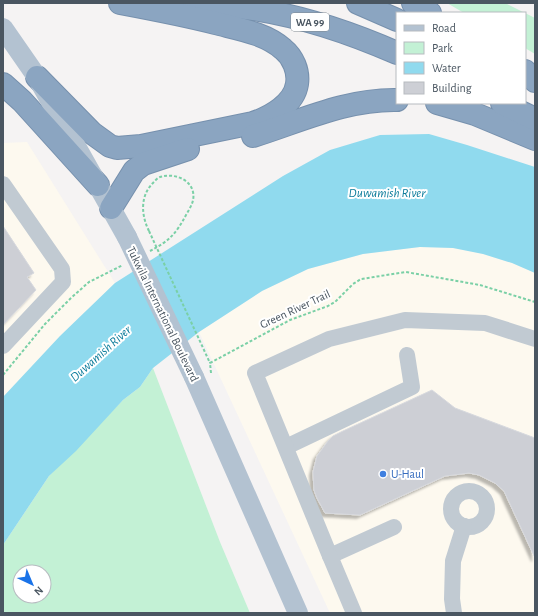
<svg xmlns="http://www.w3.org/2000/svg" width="538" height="616" font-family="'Alegreya Sans',sans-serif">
<defs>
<filter id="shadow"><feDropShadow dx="-3.5" dy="3.5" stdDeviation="1" flood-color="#0004"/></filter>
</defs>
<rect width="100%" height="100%" fill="#f5f3f3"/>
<g fill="#fdf9ef">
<polygon points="27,142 115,283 60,336 3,397 3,143"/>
<polygon points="420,247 453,248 483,254 512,263 535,273 535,613 330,613 199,332 262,291 308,269 363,254"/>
</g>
<g fill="#c3f1d5" fill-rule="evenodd">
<polygon points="447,3 505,3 525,13 464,13"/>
<polygon points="525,13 535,18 535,54 525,48"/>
<path d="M 153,368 L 220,542 L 250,613 L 3,613 L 3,545 L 49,476 L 123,400 L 140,387 ZM 20,572 L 44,572 L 44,596 L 20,596 Z"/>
</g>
<polygon fill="#90daee" points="429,134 467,145 535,167 535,273 512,263 483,254 453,248 420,247 363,254 308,269 262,291 199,332 153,368 140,387 123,400 76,451 49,476 3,545 3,397 60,336 115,283 283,176 330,150 380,135"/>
<g fill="#cdcfd5" stroke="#d7d9de" filter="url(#shadow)">
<polygon points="3,226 34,273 27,277 36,290 3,325"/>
<polygon points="432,390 455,408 535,438 535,558 504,491 495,483 479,475 469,473 445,476 360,515 325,513 317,498 314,490 313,472 317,456 328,441 333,436 343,431"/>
</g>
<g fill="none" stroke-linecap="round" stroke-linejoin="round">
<defs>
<g id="highway">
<path d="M 190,3 C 206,4 223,5 239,7 C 291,13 349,32 397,53"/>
<polyline points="358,3 397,20"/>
<polyline points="413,3 430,13"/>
<polyline points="525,71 535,81"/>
<path d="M 37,77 L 92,133 L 110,146 L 117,148 L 141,146 L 253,123 C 271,117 294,104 297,84 C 299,71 293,57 283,49 C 265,33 238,29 215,23 C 184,15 152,9 120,3"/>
<polyline points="3,84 22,101 98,185"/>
<polyline points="437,103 475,114 535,139"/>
<polyline points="502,103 535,119"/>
<path d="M 253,136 C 301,121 346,99 397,100"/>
<polyline points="111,208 134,171 143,164 188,149"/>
</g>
</defs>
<use href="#highway" stroke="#7690ad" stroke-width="24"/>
<g stroke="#7ad0a6" stroke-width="2" stroke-dasharray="3 2" stroke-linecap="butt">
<path d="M 149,231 C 141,215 140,196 153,183 C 155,181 157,178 160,177 C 172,173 190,178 193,192 C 195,201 190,208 186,215 C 176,234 169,241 150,251"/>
<polyline points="211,373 210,363 290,320 328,306 335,302 353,284 361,279 374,277 406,272 480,285 535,302"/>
<polyline points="3,375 45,324 71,298 89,282 123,265"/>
</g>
<g stroke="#c1cad2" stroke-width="16">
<polyline points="3,184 62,269 63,282 3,346"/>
<polyline points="286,447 412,387 407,355"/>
<circle cx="469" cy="509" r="18"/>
<polyline points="394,527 330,556 255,373 329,339 405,320 485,323 535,339"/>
<polyline points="330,556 354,613"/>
<polyline points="454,613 452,599 453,561 464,526"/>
</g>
<g stroke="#b3c2d1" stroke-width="20">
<polyline points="3,28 37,77 127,237"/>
<polyline points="194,377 298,613"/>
</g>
<use href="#highway" stroke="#8ba5c1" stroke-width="22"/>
<polyline stroke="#7ad0a6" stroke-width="2" stroke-dasharray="3 2" stroke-linecap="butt" points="149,231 210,363"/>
<polyline stroke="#b3c2d1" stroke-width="20" points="127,237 194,377"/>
</g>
<circle fill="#3f7fe0" stroke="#fff" stroke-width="1.5" cx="383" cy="474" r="4"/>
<g text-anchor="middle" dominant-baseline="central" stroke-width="4" stroke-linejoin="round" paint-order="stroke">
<rect fill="#fff" stroke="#808990" stroke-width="1" x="291" y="13" width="38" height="18" rx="3"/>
<g font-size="11" font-weight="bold" fill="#4a5661">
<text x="310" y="22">WA 99</text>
</g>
<g font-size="12" fill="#4a5661" stroke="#fff">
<text transform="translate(295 309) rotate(-25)">Green River Trail</text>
<text transform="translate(163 314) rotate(64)">Tukwila International Boulevard</text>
</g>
<g font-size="12" fill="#366cbe" stroke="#fff" text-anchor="start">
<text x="391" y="474">U-Haul</text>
</g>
<g font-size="13" font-style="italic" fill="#0c7c9b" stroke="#fff">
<text x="387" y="193">Duwamish River</text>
<text transform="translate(101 354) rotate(-42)">Duwamish River</text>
</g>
</g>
<rect width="538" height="616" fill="none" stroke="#4a5661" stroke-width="8"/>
<rect x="396" y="12" width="130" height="92" fill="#ffffff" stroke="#b7bbc0"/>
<rect x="404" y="25" width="20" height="6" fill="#b3c2d1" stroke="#b7bbc0"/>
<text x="432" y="32" font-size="12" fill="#4a5661">Road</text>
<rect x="404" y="42" width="20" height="12" fill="#c3f1d5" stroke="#b7bbc0"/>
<text x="432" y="52" font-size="12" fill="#4a5661">Park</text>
<rect x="404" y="62" width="20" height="12" fill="#90daee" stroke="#b7bbc0"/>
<text x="432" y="72" font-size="12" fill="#4a5661">Water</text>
<rect x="404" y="82" width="20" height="12" fill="#cdcfd5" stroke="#b7bbc0"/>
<text x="432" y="92" font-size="12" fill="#4a5661">Building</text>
<g transform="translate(32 584) rotate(136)"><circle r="19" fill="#ffffff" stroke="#b7bbc0"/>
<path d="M0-3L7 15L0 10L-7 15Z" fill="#1a73e8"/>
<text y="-6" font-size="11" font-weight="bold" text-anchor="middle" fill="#4a5661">N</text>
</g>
</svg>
